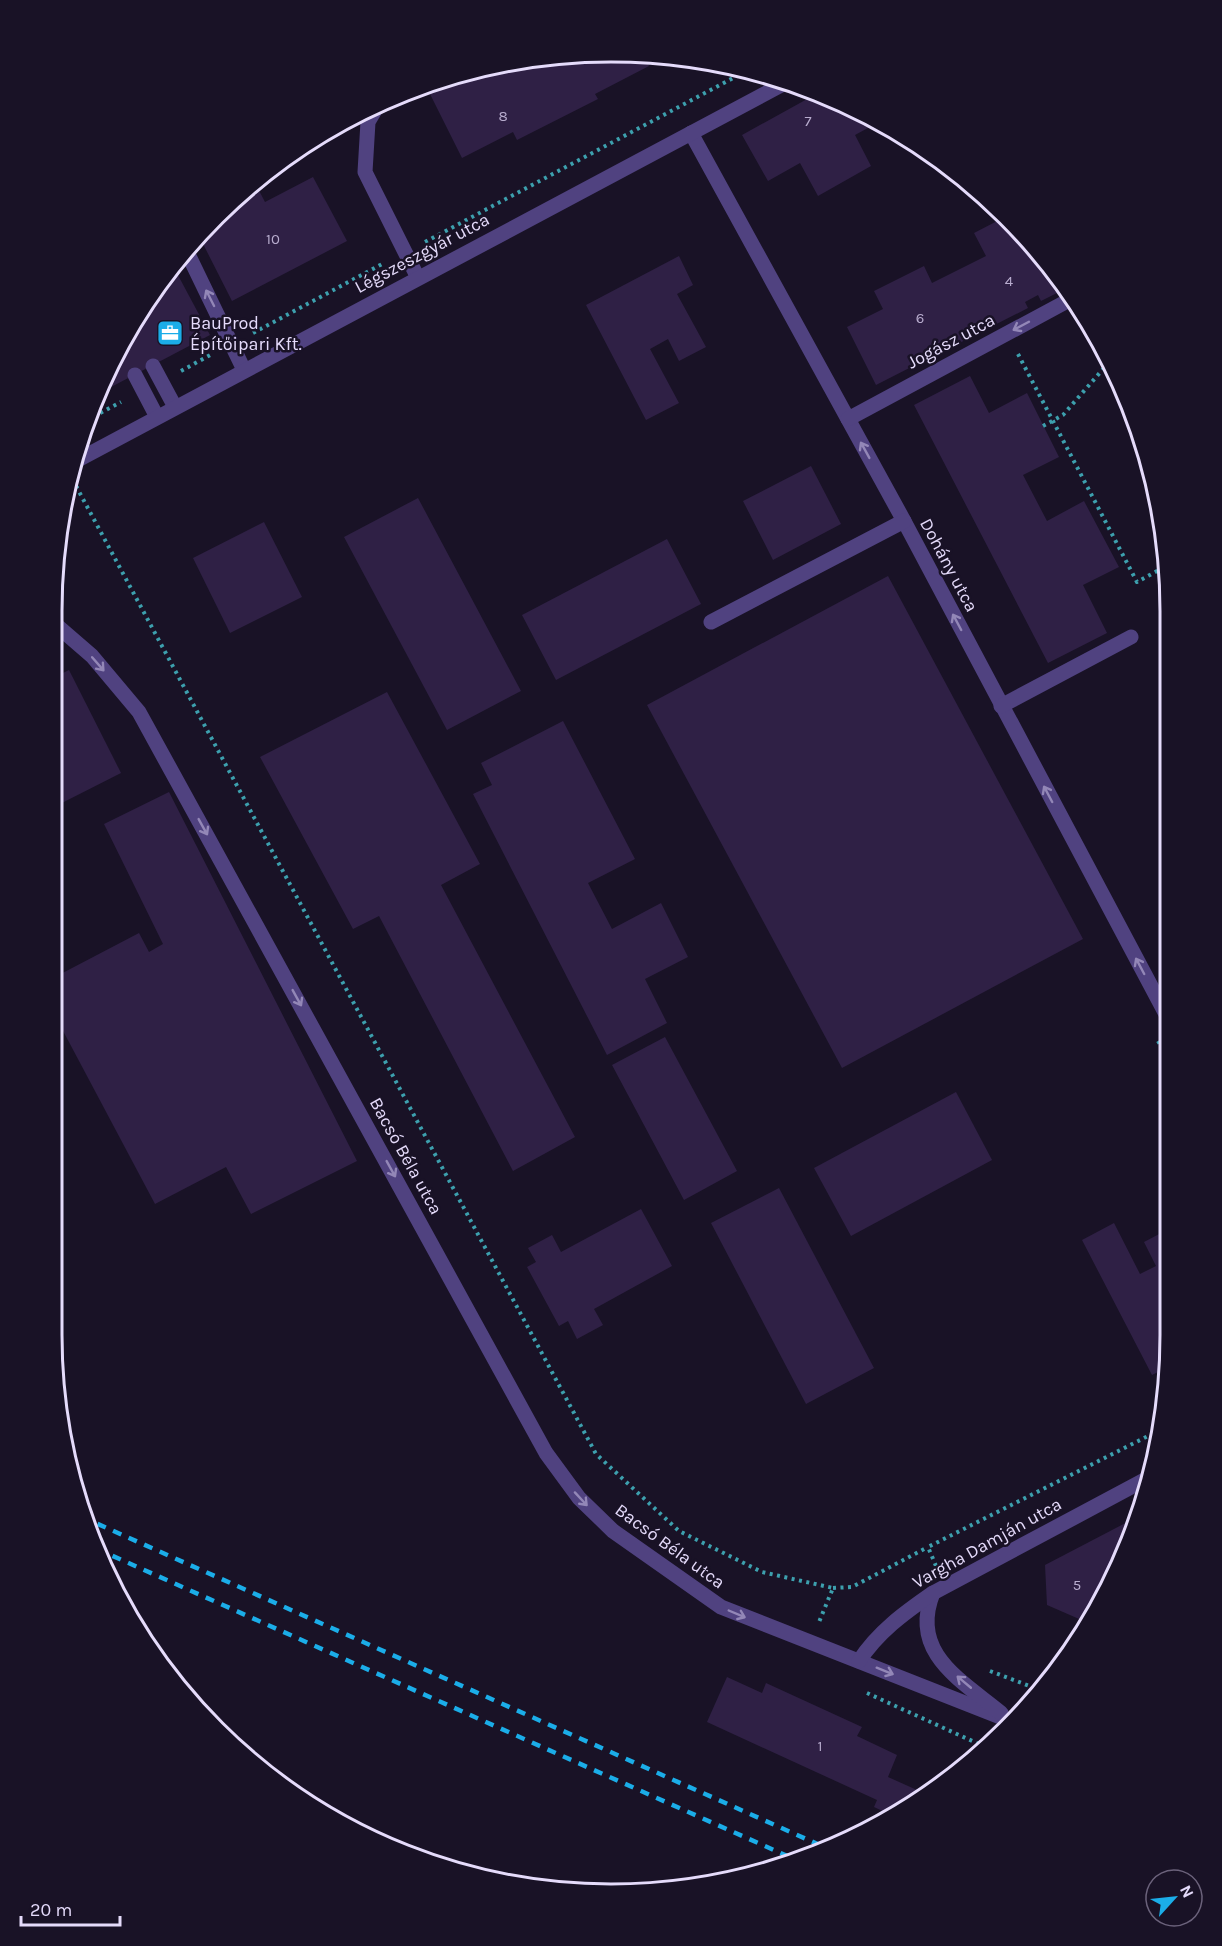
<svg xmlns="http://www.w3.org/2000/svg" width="1222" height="1946" font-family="Karla,sans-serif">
<rect width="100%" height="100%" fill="#191226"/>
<g fill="#2f2045">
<polygon points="642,52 649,66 595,94 598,99 517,140 513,132 462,158 425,84 538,56"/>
<polygon points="818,93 859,109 879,122 855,135 871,166 818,196 800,163 768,181 742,135"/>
<polygon points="313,177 347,241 232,301 199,236 242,190 254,181 265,202"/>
<polygon points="1003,218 1055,270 1067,288 1041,301 1038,295 1025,302 1028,308 934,356 931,349 920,355 923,361 876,385 847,327 883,309 874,291 924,266 932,283 986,256 974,233"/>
<polygon points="679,256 693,285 677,294 706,347 679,361 668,339 650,349 679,403 646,420 586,305"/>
<polygon points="172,264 210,335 94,396 167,270"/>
<polygon points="970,376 989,413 1027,393 1059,457 1023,475 1047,521 1084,501 1119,567 1083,585 1107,633 1048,663 914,405"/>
<polygon points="811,466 841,524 773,560 743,501"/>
<polygon points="418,498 521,691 447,730 344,537"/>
<polygon points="264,522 302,597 230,633 193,558"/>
<polygon points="667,539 701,604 556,680 522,615"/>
<polygon points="888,576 1083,939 842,1068 647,705"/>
<polygon points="69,670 121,773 54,807 55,677"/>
<polygon points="387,692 480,864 441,885 575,1137 513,1171 379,916 353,929 260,757"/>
<polygon points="563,721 635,859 588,883 612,929 661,903 688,957 645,979 667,1023 607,1055 473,794 492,785 481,763"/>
<polygon points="169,792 357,1161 251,1214 226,1167 155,1204 53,1012 53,978 139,933 149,952 163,944 104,824"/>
<polygon points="665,1037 737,1171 684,1200 612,1065"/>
<polygon points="956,1092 992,1160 851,1236 814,1168"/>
<polygon points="779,1188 874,1368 806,1404 711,1223"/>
<polygon points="641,1209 672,1266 594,1309 603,1325 577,1339 568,1321 559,1326 527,1267 536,1262 528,1248 552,1235 561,1252"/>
<polygon points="1114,1223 1140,1274 1156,1266 1144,1242 1165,1231 1167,1236 1166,1368 1152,1375 1082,1240"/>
<polygon points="1137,1517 1128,1549 1086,1622 1047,1605 1045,1565"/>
<polygon points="727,1677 762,1693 766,1683 862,1727 857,1736 897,1755 888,1777 917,1790 909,1807 891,1815 874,1807 877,1800 707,1722"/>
</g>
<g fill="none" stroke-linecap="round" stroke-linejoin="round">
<g stroke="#3da0ae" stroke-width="4" stroke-dasharray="3 4.5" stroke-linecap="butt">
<polyline points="425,242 750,69"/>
<polyline points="253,333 384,263"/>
<polyline points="1018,354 1137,582 1168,565"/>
<polyline points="181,371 212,354"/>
<polyline points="87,420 121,402"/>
<polyline points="1043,426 1063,415 1111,360"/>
<polyline points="76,486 596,1454 679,1531 762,1572 833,1588 819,1622"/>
<polyline points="69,491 78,485"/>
<polyline points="1158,1041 1168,1058"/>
<polyline points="936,1566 928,1547 1160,1430"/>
<polyline points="833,1588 852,1587 928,1547"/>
<polyline points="990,1671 1040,1690"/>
<polyline points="867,1693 981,1745"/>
</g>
<g stroke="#504280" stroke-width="15">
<polyline points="378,105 368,122 365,172 418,278"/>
<polyline points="691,133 904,521 1168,1018"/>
<polyline points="186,250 244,370"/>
<polyline points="153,366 175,407"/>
<polyline points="135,375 157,417"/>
<polyline points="848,419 1073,298"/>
<polyline points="76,461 787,82"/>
<polyline points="711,622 904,521"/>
<polyline points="55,624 92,656 139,712 546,1453 579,1498 613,1531 721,1607 1008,1720"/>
<polyline points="1001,706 1131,637"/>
<path d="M 933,1593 C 909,1653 961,1680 1001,1713"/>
<path d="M 859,1661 C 878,1632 904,1613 933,1593 L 1148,1478"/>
</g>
<g stroke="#1bade8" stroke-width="4.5" stroke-dasharray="9 8" stroke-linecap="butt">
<polyline points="82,1517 822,1846"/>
<polyline points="97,1549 794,1859"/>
</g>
</g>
<defs><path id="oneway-shaft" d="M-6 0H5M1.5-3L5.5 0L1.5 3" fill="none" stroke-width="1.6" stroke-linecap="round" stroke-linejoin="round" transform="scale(1.5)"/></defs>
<g stroke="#9387b7">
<use href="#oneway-shaft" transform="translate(210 298) rotate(-117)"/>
<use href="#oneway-shaft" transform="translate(1021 326) rotate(152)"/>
<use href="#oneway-shaft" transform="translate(865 450) rotate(-119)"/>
<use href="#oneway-shaft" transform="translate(957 622) rotate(-118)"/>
<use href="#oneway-shaft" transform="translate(98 664) rotate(49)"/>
<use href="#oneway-shaft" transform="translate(1048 794) rotate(-118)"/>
<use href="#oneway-shaft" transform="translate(203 827) rotate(61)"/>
<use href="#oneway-shaft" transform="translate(1140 966) rotate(-118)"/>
<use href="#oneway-shaft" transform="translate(297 998) rotate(61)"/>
<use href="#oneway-shaft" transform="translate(391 1169) rotate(61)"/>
<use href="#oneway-shaft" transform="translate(581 1499) rotate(47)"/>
<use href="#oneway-shaft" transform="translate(737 1614) rotate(23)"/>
<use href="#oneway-shaft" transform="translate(885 1671) rotate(22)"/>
<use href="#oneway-shaft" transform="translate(964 1682) rotate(-140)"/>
</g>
<defs>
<symbol id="office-square" viewBox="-11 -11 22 22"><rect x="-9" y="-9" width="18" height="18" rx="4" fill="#1bade8" stroke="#191226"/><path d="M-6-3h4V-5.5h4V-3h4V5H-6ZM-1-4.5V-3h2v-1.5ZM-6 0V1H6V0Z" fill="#fff"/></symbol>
</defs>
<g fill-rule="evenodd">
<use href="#office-square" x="155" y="318" width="30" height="30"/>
</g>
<g text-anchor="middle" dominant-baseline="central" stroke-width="5" stroke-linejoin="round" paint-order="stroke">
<g font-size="15" fill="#b8acce">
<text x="503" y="116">8</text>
<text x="808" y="121">7</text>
<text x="273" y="239">10</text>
<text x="1009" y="281">4</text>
<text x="920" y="318">6</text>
<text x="1077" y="1585">5</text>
<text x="820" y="1746">1</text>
</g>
<g font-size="18" fill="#e5dbfb" stroke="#191226">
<text transform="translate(422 253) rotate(-28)">Légszeszgyár utca</text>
<text transform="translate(951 341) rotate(-28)">Jogász utca</text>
<text transform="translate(949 565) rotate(62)">Dohány utca</text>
<text transform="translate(406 1156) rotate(61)">Bacsó Béla utca</text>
<text transform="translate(987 1543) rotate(-29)">Vargha Damján utca</text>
<text transform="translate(670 1546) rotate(36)">Bacsó Béla utca</text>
</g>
<g font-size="18" fill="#e5dbfb" stroke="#191226" text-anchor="start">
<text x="190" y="323">BauProd<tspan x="190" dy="21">Építőipari Kft.</tspan></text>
</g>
</g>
<path d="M0 0H1222V1946H0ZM611 62H611A549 549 0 0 1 1160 611V1335A549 549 0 0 1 611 1884H611A549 549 0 0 1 62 1335V611A549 549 0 0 1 611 62Z" fill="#191226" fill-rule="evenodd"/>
<path fill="none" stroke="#e5dbfb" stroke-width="3" d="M611 62H611A549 549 0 0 1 1160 611V1335A549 549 0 0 1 611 1884H611A549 549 0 0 1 62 1335V611A549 549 0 0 1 611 62Z"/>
<g transform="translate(1174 1898) rotate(63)"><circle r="28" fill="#191226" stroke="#6b627b" stroke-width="1.5"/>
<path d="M0-4.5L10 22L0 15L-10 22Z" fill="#1bade8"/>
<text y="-9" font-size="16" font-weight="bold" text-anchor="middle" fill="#e5dbfb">N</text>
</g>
<path d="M21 1916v9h99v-9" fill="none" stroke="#e5dbfb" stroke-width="3"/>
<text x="30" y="1916" font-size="18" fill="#e5dbfb" stroke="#191226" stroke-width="4.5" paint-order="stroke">20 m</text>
</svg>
